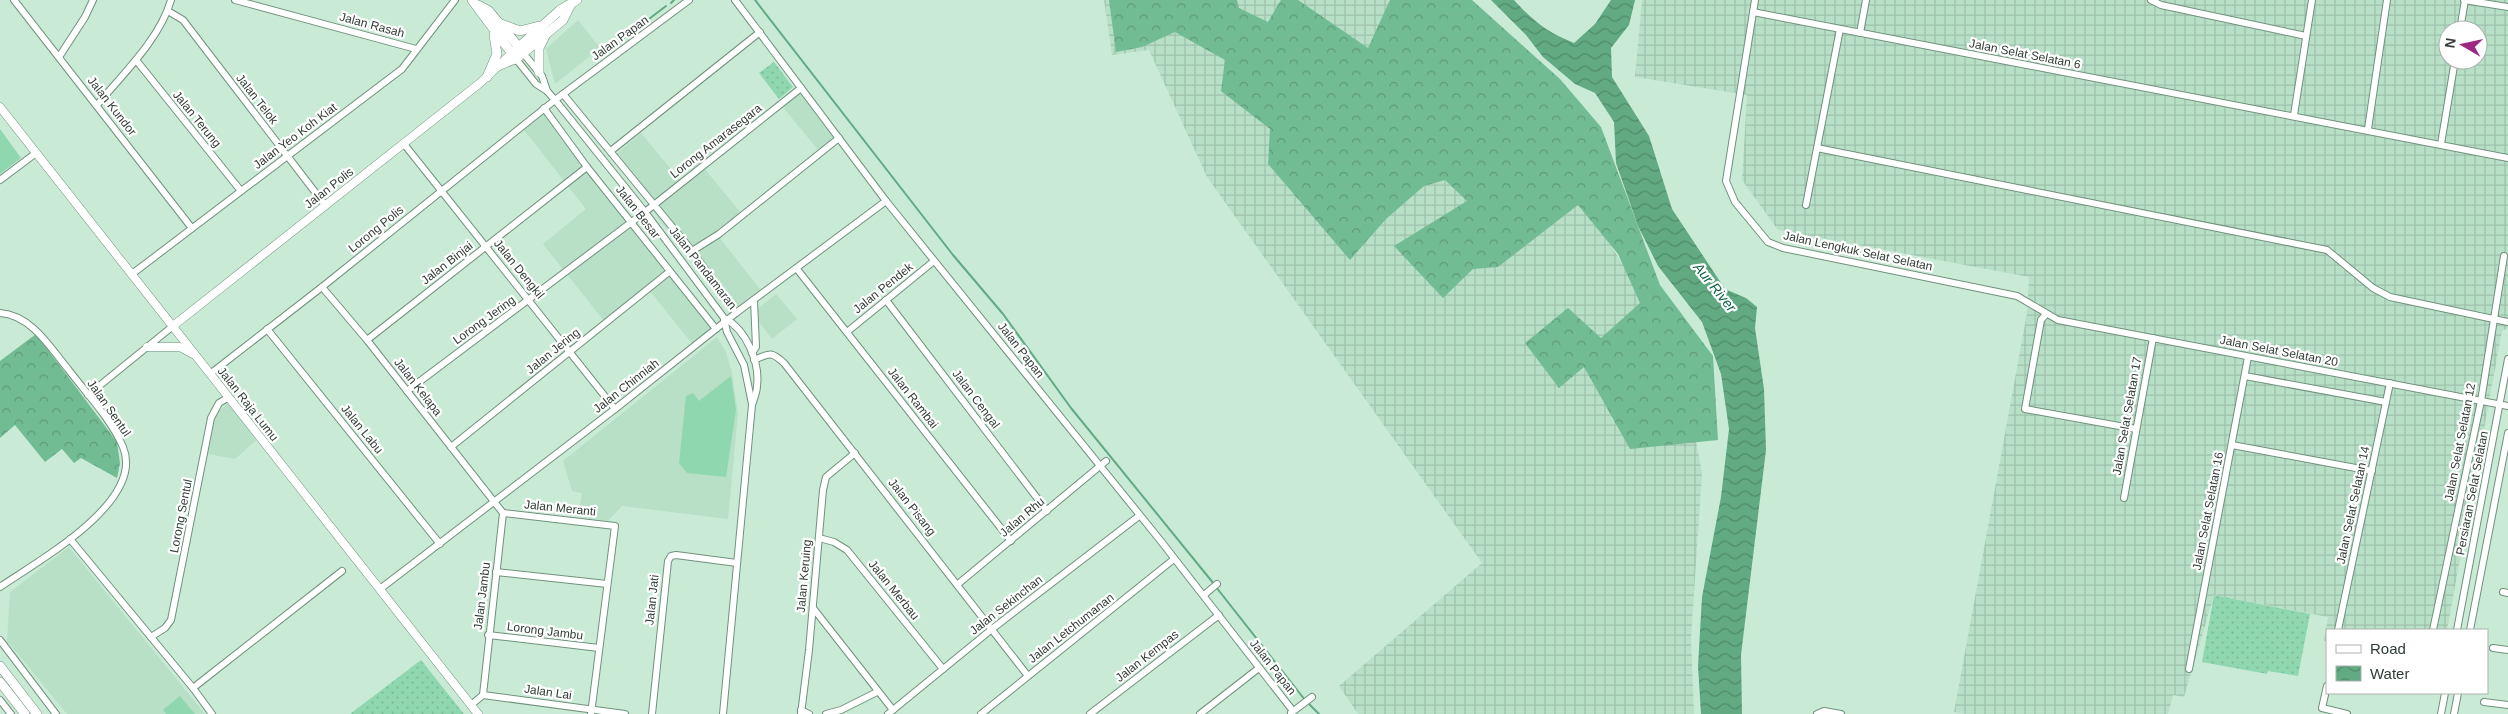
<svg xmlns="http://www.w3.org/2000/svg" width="2508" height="714" font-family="Helvetica,sans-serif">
<defs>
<pattern id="industrial-grid" width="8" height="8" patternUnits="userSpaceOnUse" patternTransform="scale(1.25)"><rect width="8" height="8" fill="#b7e0c7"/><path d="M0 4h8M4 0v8" fill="none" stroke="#9ec1ac"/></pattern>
<pattern id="grass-dots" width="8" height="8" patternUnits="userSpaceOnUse" patternTransform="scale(1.25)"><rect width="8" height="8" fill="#8fd7ae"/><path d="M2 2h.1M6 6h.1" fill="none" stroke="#7cb996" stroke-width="1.8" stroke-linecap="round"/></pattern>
<pattern id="forest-crowns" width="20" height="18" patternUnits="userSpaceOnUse" patternTransform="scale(1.25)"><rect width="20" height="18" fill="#72bc93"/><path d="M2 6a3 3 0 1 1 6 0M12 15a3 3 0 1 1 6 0" fill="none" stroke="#5e9a79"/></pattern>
<pattern id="water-waves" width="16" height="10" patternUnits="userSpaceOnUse" patternTransform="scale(1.25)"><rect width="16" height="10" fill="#61aa82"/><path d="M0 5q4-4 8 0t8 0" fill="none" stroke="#508c6b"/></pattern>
</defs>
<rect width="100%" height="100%" fill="#c9ebd6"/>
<g fill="#b7e0c7">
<polygon points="578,20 600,48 555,84 546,49"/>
<polygon points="800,92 836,138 819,151 782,106"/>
<polygon points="544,113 712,329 693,345 647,287 604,321 543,244 586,209 524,130"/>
<polygon points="641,133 684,185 704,168 741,213 716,233 762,292 739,309 692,249 685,254 653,211 659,206 617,153"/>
<polygon points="776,294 797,319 772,339 755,317 755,311"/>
<polygon points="717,337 726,352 732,373 738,414 728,519 622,506 608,521 578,517 582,493 572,491 563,461"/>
<polygon points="229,402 257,440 235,459 208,454 215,415"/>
<polygon points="69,547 205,714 67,714 7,641 10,592"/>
</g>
<g fill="url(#industrial-grid)" fill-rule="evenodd">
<polygon points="1104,0 1401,0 1580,195 1681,360 1702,473 1691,638 1694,714 1358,714 1339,686 1482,563 1207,177 1149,50 1112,55"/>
<path d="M 1642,0 L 2508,0 L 2508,328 L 2502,331 L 2447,630 L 2327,630 L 2327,641 L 2324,641 L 2328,617 L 2214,595 L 2184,697 L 2173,695 L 2168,714 L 1966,714 L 1954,712 L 2027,313 L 2029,277 L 1778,230 L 1742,180 L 1747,95 L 1635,77 ZM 2448,30 L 2478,30 L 2478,60 L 2448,60 Z"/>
</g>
<g fill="url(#grass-dots)">
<polygon points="774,62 793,87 779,99 759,73"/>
<polygon points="2214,595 2310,614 2298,676 2268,671 2267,674 2202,662"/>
<polygon points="421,660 464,714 350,714"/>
</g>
<g fill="url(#forest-crowns)">
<polygon points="1109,0 1237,0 1239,8 1268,22 1281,0 1298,0 1368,48 1390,0 1472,0 1560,79 1601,127 1660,285 1713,356 1718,440 1630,449 1584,367 1559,388 1525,343 1568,308 1601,338 1640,303 1618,254 1578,205 1498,267 1473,269 1443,298 1394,246 1467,201 1445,180 1424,186 1386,219 1350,260 1268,164 1270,129 1221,91 1225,60 1175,32 1142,47 1116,52"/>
<polygon points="36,334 117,442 120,463 117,478 81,458 74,463 62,449 45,462 15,425 0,438 0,361"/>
</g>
<g fill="#8fd7ae">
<polygon points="0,129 21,158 0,174"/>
<polygon points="731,376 736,410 726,477 687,473 679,463 686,396 693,393 699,401"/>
<polygon points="180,696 195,714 166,714 163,710"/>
</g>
<path fill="url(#water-waves)" d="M 1491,0 L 1514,0 C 1534,22 1547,32 1574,43 L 1595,24 L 1611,0 L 1635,0 L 1629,25 L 1611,48 L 1612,77 L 1649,136 L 1672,209 L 1725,289 L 1746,298 L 1757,307 L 1755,328 L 1764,389 L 1766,450 L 1741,655 L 1742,714 L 1701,714 L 1698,666 L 1702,597 L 1721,497 L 1729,429 L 1721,374 L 1702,322 L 1658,266 L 1638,226 L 1616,163 L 1614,122 L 1595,93 L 1575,84 L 1543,57 L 1526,35 Z"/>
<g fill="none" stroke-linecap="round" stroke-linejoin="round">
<g stroke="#61aa82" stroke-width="2">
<polyline points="755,0 953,255 1003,314 1071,408 1214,584"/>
<polyline points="671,3 674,0"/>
<polyline points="592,54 607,51 666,6"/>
<polyline points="1216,587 1305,700"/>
<polyline points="1308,703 1319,714"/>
</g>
<defs>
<g id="minor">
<polyline points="14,0 191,227"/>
<polyline points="235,0 416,49"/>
<polyline points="735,0 886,201 1160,540 1293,711"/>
<polyline points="1755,0 1726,181 1735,202 1768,242 1783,248 2017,296 2058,320 2508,406"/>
<polyline points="2151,0 2161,5 2306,36"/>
<polyline points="2464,0 2508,7"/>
<polyline points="168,11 183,20 325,205"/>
<polyline points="1753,12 2508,158"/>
<polyline points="2460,30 2465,0"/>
<polyline points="1860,33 1866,0"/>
<polyline points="523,53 542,76 547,91"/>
<polyline points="59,57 85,17 93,0"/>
<path d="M 516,59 L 536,84 L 547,91 L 555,100 L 645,212 L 724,318 C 746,329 760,362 757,386 C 757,392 754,399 752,405 L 723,714"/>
<polyline points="136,60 241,191"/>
<polyline points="563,94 692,251 736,313"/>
<path d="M 97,105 C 122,75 160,39 171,0"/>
<polyline points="544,108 587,167 716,329"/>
<polyline points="2294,115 2312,0"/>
<polyline points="2368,129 2387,0"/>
<polyline points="404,144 615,409"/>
<polyline points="2441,144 2455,60"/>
<polyline points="1817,148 2327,250 2373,288 2390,297 2508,322"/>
<polyline points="612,150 760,32"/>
<polyline points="0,180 36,153"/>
<polyline points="1806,205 1840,29"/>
<polyline points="692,251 719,234 839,138"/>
<polyline points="797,269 1011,541"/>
<polyline points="132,274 402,69 455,0"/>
<polyline points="322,287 367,340 503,513 483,695"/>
<polyline points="886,300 1047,511"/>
<path d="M 0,313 C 31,315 50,347 68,369 C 86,393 111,419 123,447 C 146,502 36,562 0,587"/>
<polyline points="2046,314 2041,320 2025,409 2136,429"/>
<polyline points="724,319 727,332 744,365 752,404"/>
<polyline points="267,329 440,544"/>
<polyline points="847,332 934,261"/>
<polyline points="367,340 587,167"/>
<polyline points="752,353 756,347 754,300"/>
<path d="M 754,360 C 770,353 771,351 784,363 L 1028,676"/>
<polyline points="210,374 322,287 555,100 689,0"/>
<polyline points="2245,376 2386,402"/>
<polyline points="407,391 645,212 801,88"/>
<polyline points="88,395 173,326"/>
<polyline points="2232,445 2372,471"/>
<polyline points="451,447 669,272"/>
<polyline points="2124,498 2153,338"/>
<polyline points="503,513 615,526 591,714"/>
<polyline points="819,538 834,542 847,550 943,669"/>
<polyline points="70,539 193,688 342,571"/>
<polyline points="496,572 607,584"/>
<polyline points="958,584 1106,461"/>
<polyline points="380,589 615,409 736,313 886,201"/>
<polyline points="2503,592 2508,593"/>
<polyline points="1204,595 1217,584"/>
<polyline points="813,608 893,710"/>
<polyline points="2338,630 2390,383"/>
<polyline points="2433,630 2481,401 2504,256"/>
<polyline points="2457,630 2508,359"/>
<polyline points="2470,630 2508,433"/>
<polyline points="488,635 599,648"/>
<polyline points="151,637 165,628 171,620 211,418 219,403 229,397"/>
<polyline points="0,640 56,714"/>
<polyline points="2493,648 2508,650"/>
<polyline points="2189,669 2248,357"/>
<polyline points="2327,686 2322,708 2347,714"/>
<polyline points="193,688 212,714"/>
<polyline points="0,700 11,714"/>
<polyline points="2484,702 2508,705"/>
<polyline points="471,705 483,695 625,714"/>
<polyline points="801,710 809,714"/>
<polyline points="1291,713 1312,697"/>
<polyline points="652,714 668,561 671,556 676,555 737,563"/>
<polyline points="801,714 809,650 823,490 826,477 855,453"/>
<polyline points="826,714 841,710 877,692"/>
<polyline points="888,714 992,629 1139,516"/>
<polyline points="981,714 1174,559"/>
<polyline points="1090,714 1219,615"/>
<polyline points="1200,714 1259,668"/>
<polyline points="1817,714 1824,711 1841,714"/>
<polyline points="2441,714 2445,693"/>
<polyline points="2454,714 2458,693"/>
</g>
<g id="tertiary">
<polyline points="499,66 516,59"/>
<polyline points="0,107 478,714"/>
<polyline points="173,326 480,83 511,54"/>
<polyline points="147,347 180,347 193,354"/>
</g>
<g id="secondary">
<polyline points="472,0 516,59 563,20 570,6"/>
<polyline points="478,5 489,11 522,51"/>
<polyline points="501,24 520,31 539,26"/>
<polyline points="511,54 560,10 577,0"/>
<polyline points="539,72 539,48 545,36"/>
<polyline points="487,77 497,54 494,35"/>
<polyline points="0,666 37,714"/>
<polyline points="0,682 25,714"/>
</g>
</defs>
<use href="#minor" stroke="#71917e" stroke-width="8"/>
<use href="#tertiary" stroke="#71917e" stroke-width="9"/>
<use href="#secondary" stroke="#71917e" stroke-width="10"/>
<use href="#minor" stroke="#fff" stroke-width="6"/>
<use href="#tertiary" stroke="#fff" stroke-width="8"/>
<use href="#secondary" stroke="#fff" stroke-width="9"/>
</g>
<g text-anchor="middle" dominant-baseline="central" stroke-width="4.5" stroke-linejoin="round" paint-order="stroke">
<g font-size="12" fill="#303d35" stroke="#fff">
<text transform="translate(372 25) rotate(15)">Jalan Rasah</text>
<text transform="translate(620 38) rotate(-36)">Jalan Papan</text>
<text transform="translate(2025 54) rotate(11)">Jalan Selat Selatan 6</text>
<text transform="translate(257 99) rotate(52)">Jalan Telok</text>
<text transform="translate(112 106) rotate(52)">Jalan Kundor</text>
<text transform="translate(197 119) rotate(51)">Jalan Terung</text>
<text transform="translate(295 136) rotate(-37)">Jalan Yeo Koh Kiat</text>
<text transform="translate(716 141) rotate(-38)">Lorong Amarasegara</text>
<text transform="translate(329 188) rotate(-38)">Jalan Polis</text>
<text transform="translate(638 212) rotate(52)">Jalan Besar</text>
<text transform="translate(376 229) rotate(-39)">Lorong Polis</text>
<text transform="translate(1858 251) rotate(12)">Jalan Lengkuk Selat Selatan</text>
<text transform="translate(447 263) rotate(-38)">Jalan Binjai</text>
<text transform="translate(703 268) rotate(52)">Jalan Pandamaran</text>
<text transform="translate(519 269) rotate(51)">Jalan Dengkil</text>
<text transform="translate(883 288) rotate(-39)">Jalan Pendek</text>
<text transform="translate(484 320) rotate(-36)">Lorong Jering</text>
<text transform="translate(1021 350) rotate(52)">Jalan Papan</text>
<text transform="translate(553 351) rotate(-39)">Jalan Jering</text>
<text transform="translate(2279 351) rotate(11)">Jalan Selat Selatan 20</text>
<text transform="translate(626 386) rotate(-38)">Jalan Chinniah</text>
<text transform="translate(418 387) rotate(52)">Jalan Kelapa</text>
<text transform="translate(913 398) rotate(52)">Jalan Rambai</text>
<text transform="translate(976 399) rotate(53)">Jalan Cengal</text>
<text transform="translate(248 404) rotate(52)">Jalan Raja Lumu</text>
<text transform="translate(109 408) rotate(55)">Jalan Sentul</text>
<text transform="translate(2127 416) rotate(-80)">Jalan Selat Selatan 17</text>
<text transform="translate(362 429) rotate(51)">Jalan Labu</text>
<text transform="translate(2460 442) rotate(-79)">Jalan Selat Selatan 12</text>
<text transform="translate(2472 493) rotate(-79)">Persiaran Selat Selatan</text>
<text transform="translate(2353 505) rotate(-78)">Jalan Selat Selatan 14</text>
<text transform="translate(912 507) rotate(52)">Jalan Pisang</text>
<text transform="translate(560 508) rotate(6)">Jalan Meranti</text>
<text transform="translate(2208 511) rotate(-79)">Jalan Selat Selatan 16</text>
<text transform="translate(181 516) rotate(-79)">Lorong Sentul</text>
<text transform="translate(1022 517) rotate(-40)">Jalan Rhu</text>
<text transform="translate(804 576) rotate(-85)">Jalan Keruing</text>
<text transform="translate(894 590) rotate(51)">Jalan Merbau</text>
<text transform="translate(482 596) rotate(-83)">Jalan Jambu</text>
<text transform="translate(652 600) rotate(-84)">Jalan Jati</text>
<text transform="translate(1006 605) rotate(-38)">Jalan Sekinchan</text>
<text transform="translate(1071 628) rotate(-38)">Jalan Letchumanan</text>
<text transform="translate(545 631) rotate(7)">Lorong Jambu</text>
<text transform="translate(1147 656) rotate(-38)">Jalan Kempas</text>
<text transform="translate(1273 667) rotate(52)">Jalan Papan</text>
<text transform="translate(548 692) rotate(8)">Jalan Lai</text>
</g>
<g font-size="14" font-style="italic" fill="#0b6641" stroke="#fff">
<text transform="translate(1715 287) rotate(51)">Aur River</text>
</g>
</g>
<rect x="2326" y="629" width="162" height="65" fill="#ffffff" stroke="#acb1ae"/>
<rect x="2336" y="645" width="25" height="8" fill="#ffffff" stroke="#acb1ae"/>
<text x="2370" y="654" font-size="15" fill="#303d35">Road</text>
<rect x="2336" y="666" width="25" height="15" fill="url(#water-waves)" stroke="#acb1ae"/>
<text x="2370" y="679" font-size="15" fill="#303d35">Water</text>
<g transform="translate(2463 45) rotate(279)"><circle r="24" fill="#ffffff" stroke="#acb1ae"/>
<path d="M0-4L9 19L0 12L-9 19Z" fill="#9d2882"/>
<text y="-8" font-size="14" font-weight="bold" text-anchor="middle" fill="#303d35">N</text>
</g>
</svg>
